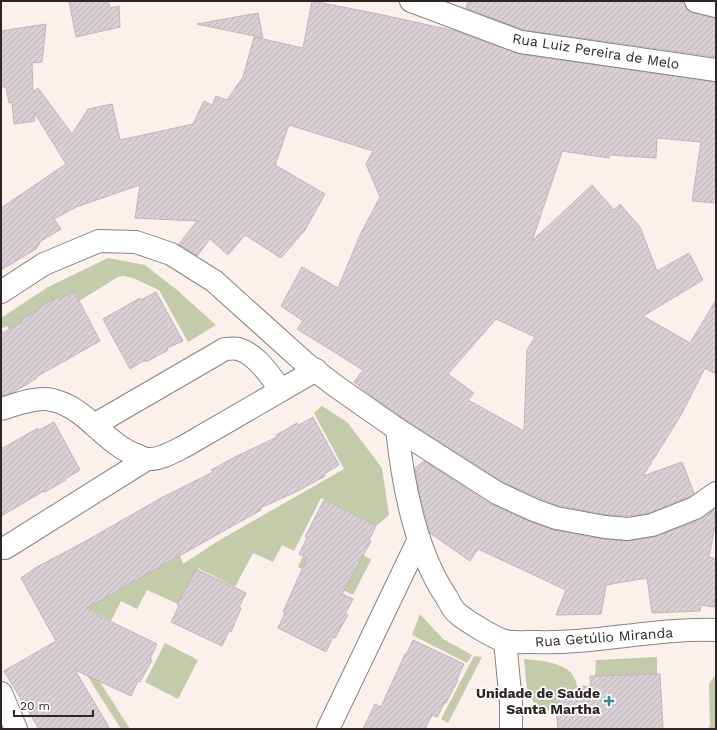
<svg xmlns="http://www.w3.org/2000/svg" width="717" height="730" font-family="'Work Sans',sans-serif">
<defs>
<pattern id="building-hatch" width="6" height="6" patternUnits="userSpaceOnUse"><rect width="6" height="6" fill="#d9d0d6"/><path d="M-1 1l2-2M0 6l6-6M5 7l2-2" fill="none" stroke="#bab3b8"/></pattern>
</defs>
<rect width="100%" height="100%" fill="#fcf0ec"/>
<g fill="#c3cbaa">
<polygon points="108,258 145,265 177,290 216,325 188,342 159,290 133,278 123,276 118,277 79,301 76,293 24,321 34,372 7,326 1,329 1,318 48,287"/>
<polygon points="322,406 347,422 382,468 389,515 376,526 321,498 294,551 282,545 273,562 253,553 235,587 198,568 178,604 147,590 137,609 121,601 111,621 85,608 180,555 183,564 218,541 344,469 314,413"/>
<polygon points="362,554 371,560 353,595 298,567 303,556"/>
<polygon points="420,614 443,639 472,655 467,663 412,635"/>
<polygon points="165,643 198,660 178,699 145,682"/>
<polygon points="474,656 482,657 448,723 441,719"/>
<polygon points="657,657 657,674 595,676 596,660"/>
<path d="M 524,659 C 543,661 575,662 577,687 L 551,711 C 523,705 527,682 524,659 Z"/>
<polygon points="86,674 100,682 130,729 121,729"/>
<polygon points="716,674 716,729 708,729 710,725 709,684"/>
</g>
<g fill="url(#building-hatch)" stroke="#bfb6bc" fill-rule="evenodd">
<polygon points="69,1 108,1 110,8 119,6 120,27 76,37"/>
<path d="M 312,1 L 378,14 L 456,31 L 519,54 L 716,82 L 716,203 L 692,201 L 701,142 L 657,138 L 656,158 L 610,155 L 609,158 L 561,151 L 562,152 L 532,241 L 592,185 L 614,210 L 620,204 L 640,227 L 657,271 L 689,253 L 703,280 L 643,316 L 690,343 L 716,300 L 716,374 L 705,368 L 681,415 L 643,476 L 682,462 L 694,493 L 689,497 L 649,513 L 628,516 L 607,515 L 559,506 L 539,498 L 503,482 L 404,419 L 369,394 L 354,382 L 363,370 L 297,329 L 303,321 L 281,306 L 302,267 L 338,288 L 360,235 L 380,197 L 366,164 L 373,151 L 289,125 L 275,165 L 325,194 L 305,230 L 281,258 L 245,235 L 228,255 L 210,239 L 197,256 L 179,244 L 197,221 L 135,218 L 140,185 L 76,207 L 54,219 L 61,229 L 41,241 L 36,249 L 1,270 L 1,208 L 66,164 L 34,112 L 35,121 L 14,124 L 12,102 L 9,103 L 6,87 L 1,87 L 1,31 L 46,24 L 42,62 L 32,63 L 33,92 L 38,88 L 72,134 L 88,109 L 112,104 L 120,140 L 193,124 L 204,101 L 212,105 L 216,96 L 227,100 L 243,77 L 254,37 L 303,48 ZM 496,319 L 535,337 L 527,350 L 524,431 L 468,400 L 474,393 L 448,374 Z"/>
<polygon points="468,1 678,1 684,3 687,10 693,13 716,18 716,57 524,30 466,8"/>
<polygon points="258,13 263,38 197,24"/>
<polygon points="74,291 100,341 36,377 37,378 14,392 1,396 1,334 22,322 21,319 38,311 36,309 58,297 59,299"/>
<polygon points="156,292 183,341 167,348 168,350 146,362 145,360 130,369 103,319 140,298 141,300"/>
<polygon points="313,417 339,465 324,474 325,476 298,491 260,508 261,510 85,609 157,644 150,659 152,660 140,682 138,681 131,696 75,670 110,729 39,729 4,671 56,641 21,578 37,567 86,541 161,498 213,472 211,470 235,457 277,437 276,435 297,423 299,425"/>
<polygon points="54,422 80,470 65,479 66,480 45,492 44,491 1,516 1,449 38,428 39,430"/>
<polygon points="424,461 490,504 529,521 554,530 603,539 627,541 654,537 700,520 714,510 716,522 709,557 716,559 716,592 714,607 701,605 700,611 652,613 647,578 606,585 601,614 556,615 566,590 478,549 470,561 430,533 419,492 415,468"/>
<polygon points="324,500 376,526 369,540 371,541 342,594 353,599 345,614 348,615 335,638 333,637 326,652 278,628 285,613 283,612 307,558 299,554 307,538 305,537"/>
<polygon points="196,569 246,593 239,607 241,608 231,632 229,631 222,646 171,622 179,606 177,605"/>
<polygon points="413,640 464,664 457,679 458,680 446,703 445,702 437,717 432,715 425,729 363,729 375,704 381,707 405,654 406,655"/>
<polygon points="660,674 663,729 558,729 555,691 577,691 577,687 591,686 590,676"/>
</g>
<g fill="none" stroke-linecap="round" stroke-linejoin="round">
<defs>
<g id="minor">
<polyline points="411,1 521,42 716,70"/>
<polyline points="696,1 716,6"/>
<polyline points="1,292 44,264 99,241 136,242 171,254 214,281 304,362 337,387 397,429 497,493 534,510 556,518 605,527 628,529 652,525 695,508 716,493"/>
<path d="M 1,409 C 15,405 37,396 52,400 C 86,407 104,443 136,455 C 139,456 144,459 147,459 C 160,460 173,452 185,446 L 316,370"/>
<path d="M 94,425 L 225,349 C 229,349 234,348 238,349 C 257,354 270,376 281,390"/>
<path d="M 397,429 C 403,485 415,551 447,598 C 450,603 453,610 457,613 C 466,621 493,637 504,641 C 513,643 526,642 535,642 C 595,644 656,628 716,630"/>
<polyline points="5,548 147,459"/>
<polyline points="505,641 511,703 511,729"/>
<polyline points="1,693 16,729"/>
<polyline points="328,729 419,539"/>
</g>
</defs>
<use href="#minor" stroke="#8b817d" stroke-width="24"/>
<use href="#minor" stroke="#fff" stroke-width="22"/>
</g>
<path fill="#438796" stroke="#fff" stroke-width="1.5" d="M607 695h4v4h4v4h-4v4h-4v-4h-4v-4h4z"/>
<g text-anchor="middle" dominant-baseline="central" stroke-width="3.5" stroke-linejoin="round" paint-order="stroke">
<g font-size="14" fill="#2c2726" stroke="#fff">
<text transform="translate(596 51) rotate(9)">Rua Luiz Pereira de Melo</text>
<text transform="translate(604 637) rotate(-4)">Rua Getúlio Miranda</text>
</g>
<g font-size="14" font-weight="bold" fill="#2c2726" stroke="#fff" text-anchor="end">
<text x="600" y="693">Unidade de Saúde<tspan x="600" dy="16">Santa Martha</tspan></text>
</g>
</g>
<rect width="717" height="730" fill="none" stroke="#2c2726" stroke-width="4"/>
<path d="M14 710v6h79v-6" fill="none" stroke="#2c2726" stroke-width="2"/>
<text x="20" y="710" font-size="12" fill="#2c2726" stroke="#ffffff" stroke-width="3" paint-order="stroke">20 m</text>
</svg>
